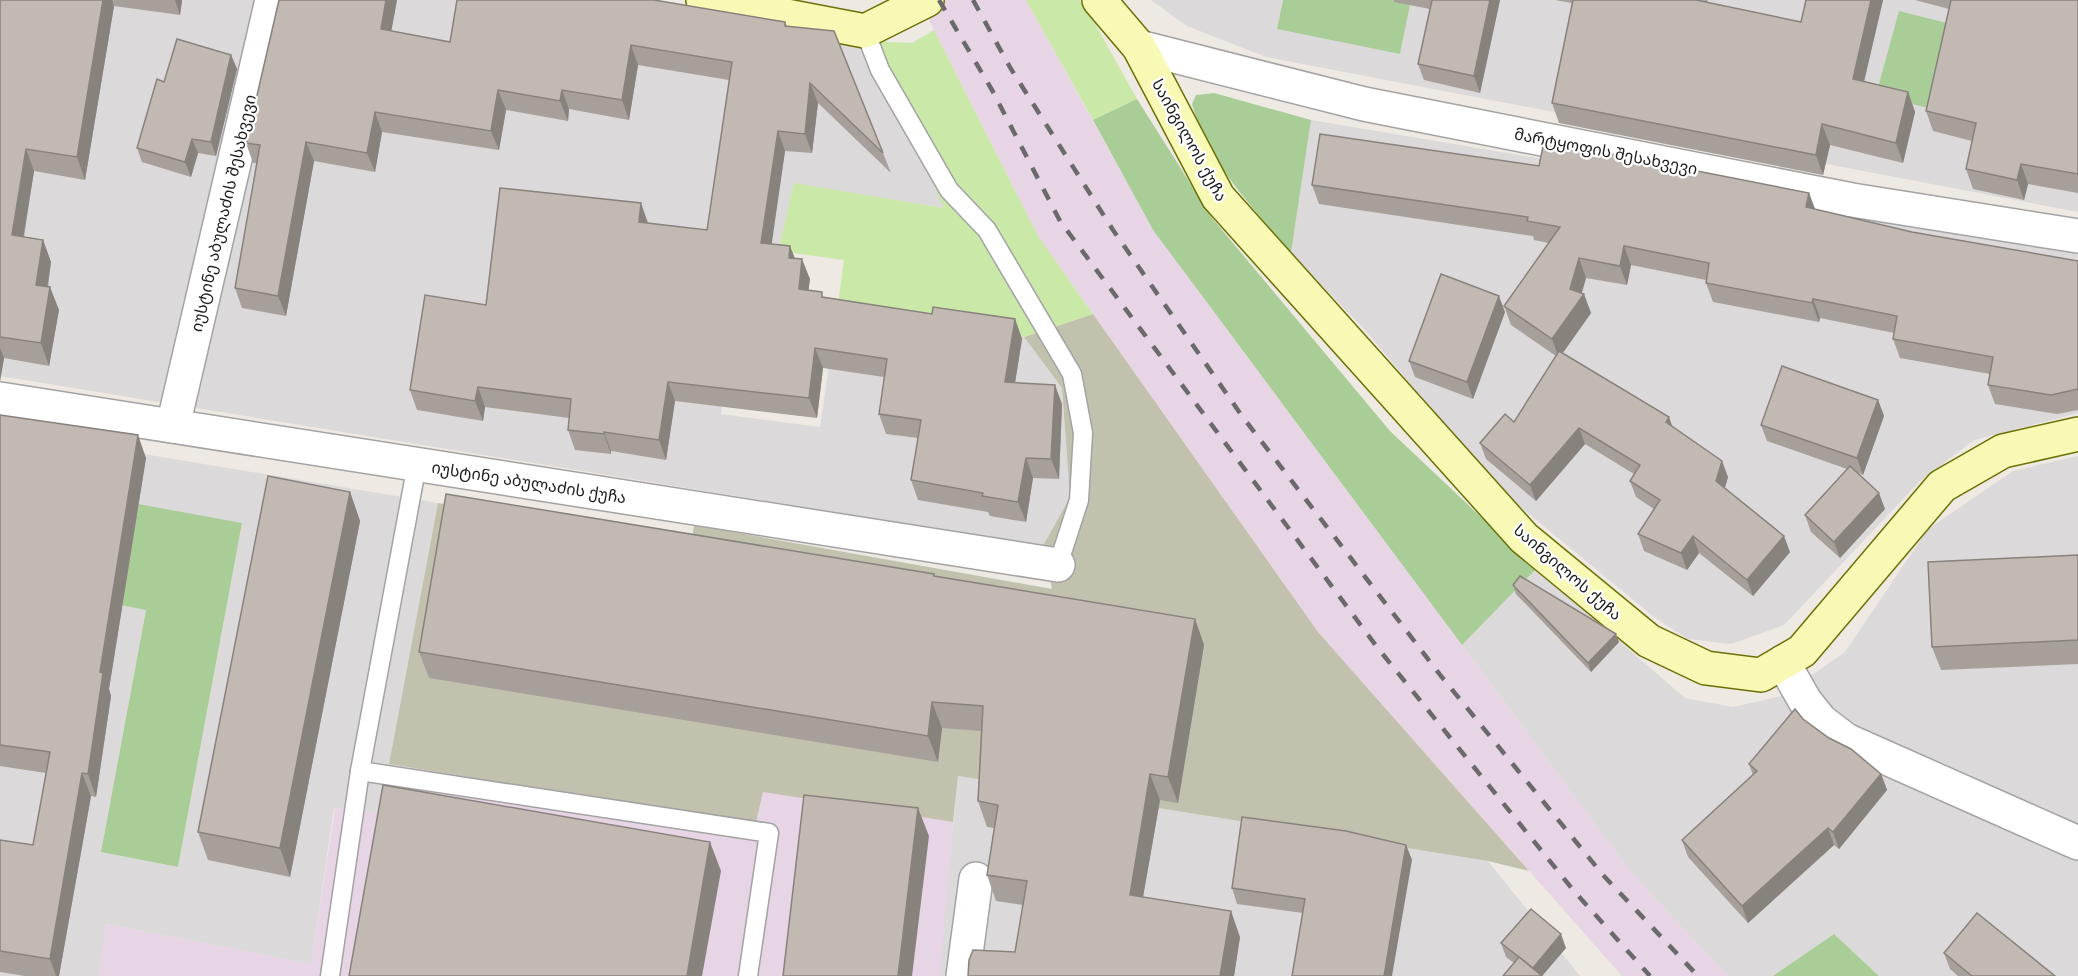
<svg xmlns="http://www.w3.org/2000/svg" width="2078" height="976" font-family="'Golos Text','Noto Sans Georgian',sans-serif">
<rect width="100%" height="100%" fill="#eee9e2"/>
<g fill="#dbd9d9" fill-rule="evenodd">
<polygon points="0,0 635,0 869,41 945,208 794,184 778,251 724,391 721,414 820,427 837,310 1024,337 1062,388 1070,497 1043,546 0,376"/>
<polygon points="1151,0 1283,0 1277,29 1400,53 1411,0 2078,0 2078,212 1266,57 1187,26"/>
<polygon points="1311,120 2078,249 2078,413 1974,440 1920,481 1784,625 1731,644 1688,639 1654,617 1499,489 1364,329 1291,253"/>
<path d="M 0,430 L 438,503 L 389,764 L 382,813 L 334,808 L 311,964 L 106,924 L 99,976 L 0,976 ZM 242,523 L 178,867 L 101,852 L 146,609 Z"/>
<polygon points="2078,456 2078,976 1879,976 1834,934 1773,976 1728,976 1633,875 1462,645 1536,569 1685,698 1733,707 1782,696 1845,652 1928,529 2013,471"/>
<polygon points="958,776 1488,861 1580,976 938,976"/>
</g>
<g fill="#e7d4e4">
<polygon points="919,0 1026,0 1153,230 1633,875 1728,976 1622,976 1318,632 1038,236"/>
<polygon points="389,764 756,823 763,792 953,822 940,976 99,976 105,924 311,964 335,808 382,813"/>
</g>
<polygon fill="#c2c1ae" points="1093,314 1318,632 1529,871 1488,861 958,776 953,822 763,792 756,823 389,764 438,503 691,548 694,525 1052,589 1043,546 1070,497 1062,388 1024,337"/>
<g fill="#cae8a8">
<polygon points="1026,0 1079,0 1094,22 1137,99 1093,120"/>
<polygon points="934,30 1038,236 1093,314 1024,337 837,310 844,260 778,251 794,183 944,208 869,41 912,43"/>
</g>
<g fill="#a9cd97">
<polygon points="1283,0 1411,0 1400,54 1277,29"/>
<polygon points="1899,11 1955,25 1932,109 1876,95"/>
<path d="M 1214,93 L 1311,120 L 1291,253 C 1253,207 1207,162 1192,104 L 1196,95 Z"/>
<polygon points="1137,99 1212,218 1390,431 1536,569 1462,645 1153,230 1093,120"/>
<polygon points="105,498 242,523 178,867 101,852 146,610 86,598"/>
<polygon points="1834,934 1879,976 1773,976"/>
</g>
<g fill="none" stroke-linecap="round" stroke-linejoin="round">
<defs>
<g id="lane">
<polyline points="865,31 880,70 949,190 987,230 1072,374 1083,433 1079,500 1058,565"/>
<polyline points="360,771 769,833 748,976"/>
<polyline points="330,976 360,771 417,464"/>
</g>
<g id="street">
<polyline points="1139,47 1364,104 1852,200 2078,236"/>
<polyline points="0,399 1058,565"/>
<polyline points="173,426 272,0"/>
<polyline points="1783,662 1805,701 1821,721 1846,740 2078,843"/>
<polyline points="963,976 976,879"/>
</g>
<g id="secondary">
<polyline points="703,0 865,31 927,0"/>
<polyline points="1099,0 1139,47 1218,197 1524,538 1649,641 1706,668 1761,675 1802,651 1942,486 2003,451 2078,434"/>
</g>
</defs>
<use href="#lane" stroke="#a3a3a3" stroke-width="21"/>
<use href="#street" stroke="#a3a3a3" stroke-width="36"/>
<use href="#secondary" stroke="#6a7105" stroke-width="36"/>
<use href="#lane" stroke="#fff" stroke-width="18"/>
<use href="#street" stroke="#fff" stroke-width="33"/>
<use href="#secondary" stroke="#f8f9b5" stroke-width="33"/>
<g stroke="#6a6a6a" stroke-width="4.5" stroke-dasharray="12 12" stroke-linecap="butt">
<polyline points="939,0 992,90 1060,221 1377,647 1574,891 1650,976"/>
<polyline points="973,0 1011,69 1113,230 1242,416 1441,676 1603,875 1698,976"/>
</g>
</g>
<g fill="#a79f99">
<polygon points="0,0 182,0 180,15 114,6 85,180 34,171 24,237 43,240 51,262 48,287 59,310 49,366 4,358 0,381"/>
<polygon points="279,0 397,0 391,31 450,42 785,22 787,26 883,153 891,173 818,103 812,153 785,151 771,244 795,259 810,279 808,291 824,297 932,314 1015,319 1022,339 1015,382 1062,404 1059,479 1033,478 1026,522 990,516 988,512 918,500 911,480 918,438 886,434 879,414 884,377 823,368 817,418 675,401 666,460 611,451 611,454 575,450 568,430 569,418 485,407 483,421 417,410 410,390 486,305 648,224 707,230 729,80 638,65 629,120 569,109 568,121 506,110 499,150 382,132 375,172 314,161 286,316 242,308 235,288 257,163 253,163 246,143"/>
<polygon points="1394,0 1500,0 1480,93 1424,80 1418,64 1430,9 1394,2"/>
<polygon points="1555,0 1708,0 1707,2 1801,22 1806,0 1883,0 1864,81 1908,92 1915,112 1903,163 1830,145 1823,175 1559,123 1552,103 1572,3"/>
<polygon points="1915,0 2078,0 2078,193 2028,184 2024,200 1973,189 1966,169 1972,141 1933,131 1926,111 1949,9"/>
<polygon points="231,55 237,69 216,156 198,153 191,177 142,162 137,148 164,82"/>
<polygon points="1539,166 1809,193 1815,209 1912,232 2078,261 2078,410 2057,414 1995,404 1988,385 1990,374 1900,358 1893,339 1894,333 1820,318 1819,322 1713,302 1706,283 1706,280 1631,265 1627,285 1586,278 1582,293 1591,313 1563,353 1672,427 1728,477 1725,488 1790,552 1753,596 1699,553 1687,570 1644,551 1638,534 1654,509 1636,497 1630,481 1634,474 1585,444 1536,501 1486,459 1480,443 1514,422 1556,356 1511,325 1504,306 1549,243 1534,240 1533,236 1319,204 1312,185"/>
<polygon points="1505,312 1473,399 1415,377 1409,361"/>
<polygon points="1878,400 1884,416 1863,475 1858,473 1885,509 1840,558 1811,532 1805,515 1847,469 1767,441 1761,425"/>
<polygon points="0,415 146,458 109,689 111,696 96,797 91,796 59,976 25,976 0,972 0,840 33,845 46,773 0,766"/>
<polygon points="350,492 360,521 290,877 208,860 198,832"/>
<polygon points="2078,555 2078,664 1941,670 1932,647"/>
<polygon points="935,576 1195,619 1204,645 1178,803 1160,800 1143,897 1240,937 1234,976 968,976 1015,952 1023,905 996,901 987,875 994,828 987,827 978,801 981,731 942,728 938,762 429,678 419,652"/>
<polygon points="1513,585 1619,642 1591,672 1516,594"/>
<polygon points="1803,719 1829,738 1881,774 1887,790 1839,849 1834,845 1748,923 1688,857 1682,840 1753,775 1749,764"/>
<polygon points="1406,845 1412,860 1303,913 1237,904 1232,888"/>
<polygon points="1501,943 1566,948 1542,976 1514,963 1506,957"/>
<polygon points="1944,953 2055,976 1958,976 1950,969"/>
</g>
<g fill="#88827d">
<polygon points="103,0 112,0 114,6 85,180 77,157"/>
<polygon points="175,0 182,0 180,15"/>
<polygon points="386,0 397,0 388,49 381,29"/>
<polygon points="1490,0 1500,0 1480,93 1474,76"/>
<polygon points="1871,0 1883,0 1860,99 1853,79"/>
<polygon points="631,45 638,65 629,120 622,100"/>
<polygon points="231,55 237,69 216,156 211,142"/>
<polygon points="810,83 818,103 812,153 805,134"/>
<polygon points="498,90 506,110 499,150 491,131"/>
<polygon points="562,90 569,109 568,121 560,101"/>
<polygon points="1908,92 1915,112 1903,163 1896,143"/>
<polygon points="375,112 382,132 375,172 367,153"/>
<polygon points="1822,124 1830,145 1823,175 1816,155"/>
<polygon points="778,131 785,151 769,263 761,243"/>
<polygon points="192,139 198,153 191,177 185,162"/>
<polygon points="306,142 314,161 286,316 278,296"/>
<polygon points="26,149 34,171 20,257 12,235"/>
<polygon points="2021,164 2028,184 2024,200 2017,180"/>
<polygon points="1809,193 1816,212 1806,207"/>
<polygon points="641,203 648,223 646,242 639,222"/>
<polygon points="43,240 51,262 44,308 36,285"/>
<polygon points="790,246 798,266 789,258"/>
<polygon points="1624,246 1631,265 1627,285 1620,266"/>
<polygon points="1579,258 1586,278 1579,301 1584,294 1591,313 1559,358 1552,339 1570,289"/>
<polygon points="802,259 810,279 806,309 799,289"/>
<polygon points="50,287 59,310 49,366 41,343"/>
<polygon points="1499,296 1505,312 1473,399 1467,382"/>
<polygon points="1813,299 1820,318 1819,322 1812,303"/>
<polygon points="1015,319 1022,339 1012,402 1005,382"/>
<polygon points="0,348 4,358 0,381"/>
<polygon points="815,348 823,368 817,418 809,398"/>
<polygon points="668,382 675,401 666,460 659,440"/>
<polygon points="1055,385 1062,404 1059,479 1051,459"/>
<polygon points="478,387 485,407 483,421 475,401"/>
<polygon points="1878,400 1884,416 1863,475 1857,458"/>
<polygon points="1669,417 1675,434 1666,422"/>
<polygon points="1579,428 1585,444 1536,501 1530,485"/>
<polygon points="604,432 611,451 611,454 604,434"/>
<polygon points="138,435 146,458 109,689 111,696 96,797 88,774 100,672"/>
<polygon points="1026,458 1033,478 1026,522 1018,502"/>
<polygon points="1722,461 1728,477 1722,497 1716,481"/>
<polygon points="350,492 360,521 290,877 280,848"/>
<polygon points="1879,493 1885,509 1840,558 1834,542"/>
<polygon points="1693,536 1699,553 1687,570 1681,553"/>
<polygon points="1784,536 1790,552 1753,596 1747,580"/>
<polygon points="1195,619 1204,645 1178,803 1168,777"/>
<polygon points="1616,634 1619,642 1591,672 1588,663"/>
<polygon points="932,702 942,728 938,762 928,736"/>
<polygon points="82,773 91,796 59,976 56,976 50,959"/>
<polygon points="1150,774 1160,800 1139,920 1130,895"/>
<polygon points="1881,774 1887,790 1839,849 1833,832"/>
<polygon points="918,808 929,836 912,976 898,976"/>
<polygon points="1828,828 1834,845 1748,923 1742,906"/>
<polygon points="710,842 721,871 702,976 687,976"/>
<polygon points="1406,845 1412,860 1392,976 1384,976"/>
<polygon points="1231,911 1240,937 1234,976 1220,976"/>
<polygon points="1561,934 1566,948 1542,976 1532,969"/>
</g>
<g fill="#c2b9b2" stroke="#88827d" stroke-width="1.5">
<polygon points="0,0 103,0 77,157 26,149 12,235 43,240 36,285 50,287 41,343 0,337"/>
<polygon points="279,0 386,0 381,29 450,42 457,0 654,0 785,22 785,26 834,31 883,153 810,83 805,134 778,131 761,243 790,246 789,258 802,259 799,289 822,292 822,297 932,314 933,307 1015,319 1005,382 1055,385 1051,459 1026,458 1018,502 982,496 983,493 911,480 921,420 879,414 887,359 815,348 809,398 668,382 659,440 604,432 604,434 568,430 571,399 478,387 475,401 410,390 425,295 486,305 500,188 641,203 639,222 707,230 732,62 631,45 622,100 562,90 560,101 498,90 491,131 375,112 367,153 306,142 278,296 235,288 260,145 246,143"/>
<polygon points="1432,0 1490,0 1474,76 1418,64"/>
<polygon points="1573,0 1696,0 1801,22 1806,0 1871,0 1853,79 1908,92 1896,143 1822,124 1816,155 1552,103"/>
<polygon points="1951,0 2078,0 2078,174 2021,164 2017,180 1966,169 1976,123 1926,111"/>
<polygon points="177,39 231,55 211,142 192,139 185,162 137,148 157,79 164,82"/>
<polygon points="1320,134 1539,166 1544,141 1809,193 1806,207 1912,232 2078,261 2078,389 2051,395 1988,385 1993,357 1893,339 1897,316 1813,299 1812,303 1706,283 1709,263 1624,246 1620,266 1579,258 1570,289 1584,294 1552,339 1504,306 1560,227 1527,221 1528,217 1312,185"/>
<polygon points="1441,274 1499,296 1467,382 1409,361"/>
<polygon points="1559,351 1669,417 1666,422 1722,461 1716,481 1784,536 1747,580 1693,536 1681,553 1638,534 1660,500 1630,481 1640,465 1579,428 1530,485 1480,443 1505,414 1514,422"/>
<polygon points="1782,366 1878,400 1857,458 1761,425"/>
<polygon points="0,415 138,435 100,672 103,673 88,774 82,773 50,959 0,951 0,840 33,845 50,752 0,745"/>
<polygon points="1850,466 1879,493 1834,542 1805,515"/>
<polygon points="268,476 350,492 280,848 198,832"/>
<polygon points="446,494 934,574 934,576 1195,619 1168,777 1150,774 1130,895 1231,911 1220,976 968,976 969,960 973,950 1015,952 1027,881 987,875 998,805 978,801 983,706 932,702 928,736 419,652"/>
<polygon points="2078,555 2078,640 1932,647 1928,562"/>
<polygon points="1520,576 1616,634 1588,663 1513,585"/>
<polygon points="1795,709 1803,719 1829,738 1851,749 1881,774 1833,832 1828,828 1742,906 1682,840 1757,771 1749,764"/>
<polygon points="383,785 710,842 687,976 349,976"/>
<polygon points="804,795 918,808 898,976 783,976"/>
<polygon points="1242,817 1346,831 1406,845 1384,976 1292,976 1305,899 1232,888"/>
<polygon points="1531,909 1561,934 1533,968 1501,943"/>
<polygon points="1977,913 2055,976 1972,976 1944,953"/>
<polygon points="1519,957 1542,976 1503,976"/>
</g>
<g text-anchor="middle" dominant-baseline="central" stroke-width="4.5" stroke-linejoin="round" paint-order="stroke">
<g font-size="16" fill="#1c1c1c" stroke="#fff">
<text transform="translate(1190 140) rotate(61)">საინგილოს ქუჩა</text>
<text transform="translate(1606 151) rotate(11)">მარტყოფის შესახვევი</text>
<text transform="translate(223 213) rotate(-77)">იუსტინე აბულაძის შესახვევი</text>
<text transform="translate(529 482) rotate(9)">იუსტინე აბულაძის ქუჩა</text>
<text transform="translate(1568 572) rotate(41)">საინგილოს ქუჩა</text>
</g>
</g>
</svg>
